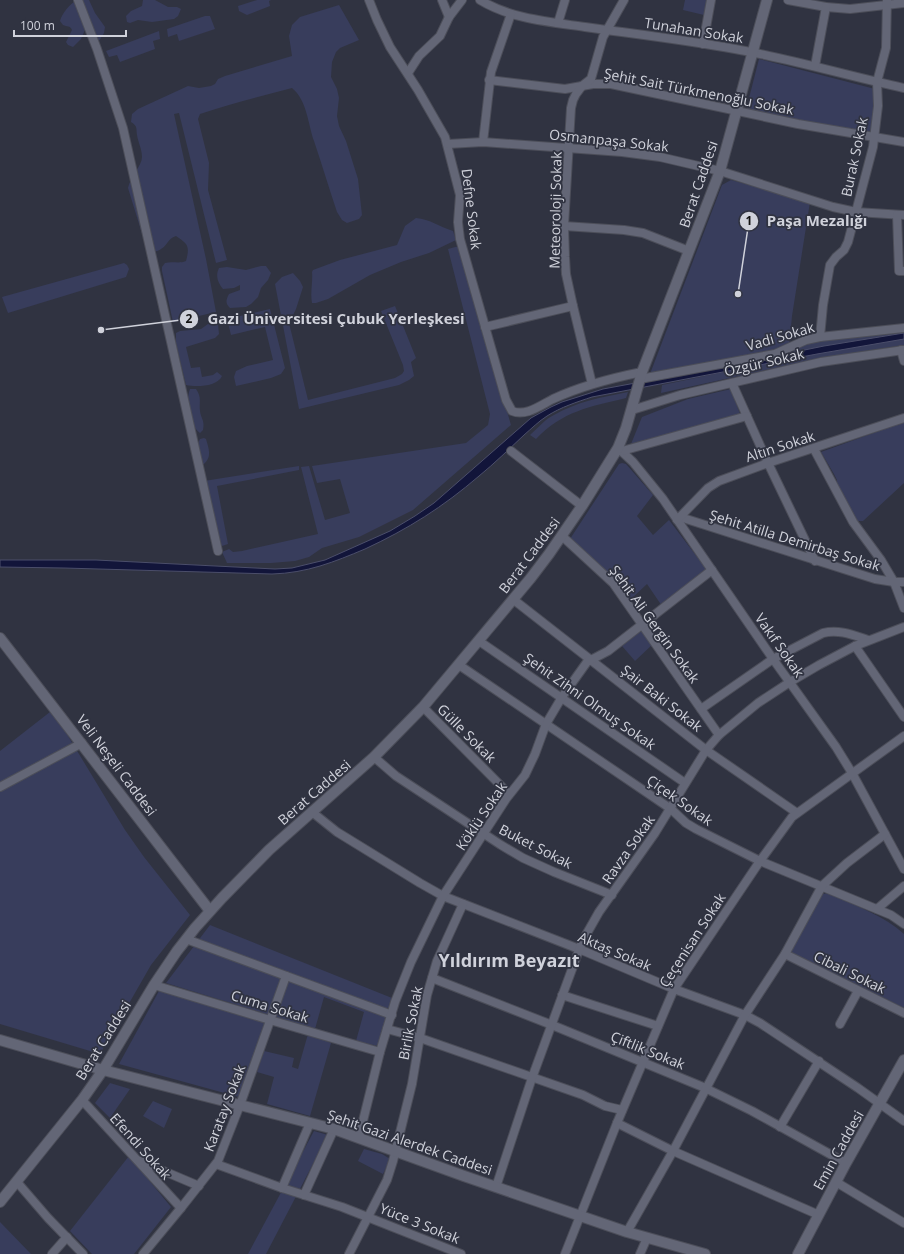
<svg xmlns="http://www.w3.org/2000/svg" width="904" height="1254" font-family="'Open Sans',sans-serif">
<rect width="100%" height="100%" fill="#303341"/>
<g fill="#383d5c">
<path d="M 77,0 L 89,0 L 95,13 L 105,27 L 104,33 L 99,41 L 95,42 L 87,25 L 81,39 L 73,47 L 68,45 L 66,42 L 72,30 C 70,25 67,27 63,25 L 60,21 C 62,13 70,4 77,0 Z"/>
<polygon points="143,0 155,0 168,7 177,7 181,9 178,16 174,19 152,22 138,20 130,23 127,22 126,16 131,11 142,6"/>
<polygon points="257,0 271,0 269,1 270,6 247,15 239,11 238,6"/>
<polygon points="685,0 707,0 704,15 683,10"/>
<path d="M 339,5 L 359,40 L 340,48 L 336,52 L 332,62 L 331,77 L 337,89 L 339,98 L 337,116 L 339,126 L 346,141 L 358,179 L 362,215 L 359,219 L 347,223 L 342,220 L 337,212 C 329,188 322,165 314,141 C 308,124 307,100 292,88 C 261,96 231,104 200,114 L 198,119 L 209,163 L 208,190 L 227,260 L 216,263 L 179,113 L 174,114 L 206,259 L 216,312 L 173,322 L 162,271 L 162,267 L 165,263 C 173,261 179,264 186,261 C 190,246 188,244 176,236 C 167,239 168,245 161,249 C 157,252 152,252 148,253 L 128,188 C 130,177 142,166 142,157 C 142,149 138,142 137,135 C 136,129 138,126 131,122 L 132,114 L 138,109 L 188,86 L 199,88 L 211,86 L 215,84 L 218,79 L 225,76 L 292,56 L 289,36 L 292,25 L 300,17 Z"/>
<polygon points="205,16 210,16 215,29 179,41 177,34 168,37 167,29"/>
<polygon points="159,31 160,39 153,41 155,49 120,62 117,55 109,57 106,51"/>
<polygon points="759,59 875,89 873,135 746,110"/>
<polygon points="731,180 783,194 810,202 792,316 789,347 650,374 722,185"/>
<path d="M 416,218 C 430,219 440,227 453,231 L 456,240 L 429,253 L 401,262 L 370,275 L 328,299 L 316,303 L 312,303 C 310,293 313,282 312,272 L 313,270 L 340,260 L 397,245 L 405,226 Z"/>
<polygon points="459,246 511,425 413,510 359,537 322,548 309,557 295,561 271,563 227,563 222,552 229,549 233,552 242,551 318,534 301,467 309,466 325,520 350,513 340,479 317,483 312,466 466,443 488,425 490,414 448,249"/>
<polygon points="124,263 127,265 129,269 126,277 8,313 2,297"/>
<path d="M 261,266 L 266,266 L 271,273 L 268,280 L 261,288 L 258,297 L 251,304 L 246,307 L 230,308 C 225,303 226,300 229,294 L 240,290 L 240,285 L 234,288 L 223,289 C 218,283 215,276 219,268 L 227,267 L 246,270 Z"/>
<polygon points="293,273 300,281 303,287 296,309 289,323 308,400 395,378 402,374 404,371 403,365 381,311 395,306 416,358 411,362 414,376 409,380 399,385 299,409 275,284 282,277"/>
<polygon points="270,309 285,368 281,374 271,378 236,386 234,377 236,371 247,366 273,360 265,327 231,335 227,319"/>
<path d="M 216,322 L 218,324 L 219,334 L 215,338 L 186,347 L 191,368 L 200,367 L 202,377 L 213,375 L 217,372 L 222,376 C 217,387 196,387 186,385 L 176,343 L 176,333 L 180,331 L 201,329 L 208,324 Z"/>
<polygon points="904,329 904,345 825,357 661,393 662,385 791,358 790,349 814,341"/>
<path d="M 190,389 L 196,389 C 202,397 199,403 200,411 C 201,419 205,420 203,430 L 200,433 C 189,425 185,401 190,389 Z"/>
<polygon points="731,389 740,414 631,444 642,417 688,399"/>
<path d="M 628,392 L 626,398 C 589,407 563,411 536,439 L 530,435 C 538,428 545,419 554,415 C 576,402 602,397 628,392 Z"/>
<polygon points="904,422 904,483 863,521 857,521 837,488 837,480 834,474 821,452"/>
<path d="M 204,438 L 206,439 C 209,449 212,457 204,464 L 200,464 L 196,447 L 200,439 Z"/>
<polygon points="622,463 626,464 653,495 637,516 653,535 669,520 707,570 662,606 647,584 631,599 610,575 570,539 619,464"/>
<polygon points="299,466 299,470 217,486 228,544 219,547 204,481"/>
<polygon points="642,630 653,644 635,661 622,646"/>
<polygon points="50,712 62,726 125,830 144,857 190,915 151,965 100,1054 0,1024 0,751"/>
<path d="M 828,893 C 852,904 885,916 904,934 L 904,1008 L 791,952 L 790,948 L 823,894 Z"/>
<polygon points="210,925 392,998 378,1046 356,1041 364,1012 324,997 315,1029 166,983"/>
<polygon points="159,991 266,1023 239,1097 119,1064"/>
<polygon points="308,1034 331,1043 310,1116 267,1104 274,1077 257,1072 264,1051 294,1058 292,1067 298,1069"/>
<polygon points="110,1083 130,1089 110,1118 95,1103"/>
<polygon points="153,1101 172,1109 164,1128 143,1116"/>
<polygon points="314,1131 328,1135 266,1254 248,1254"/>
<polygon points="364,1149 382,1154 390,1159 383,1174 358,1161"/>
<polygon points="129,1156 171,1207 134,1254 92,1254 70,1231"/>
<polygon points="0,1222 31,1254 0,1254"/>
</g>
<path fill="#12153a" stroke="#4b4e6a" d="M 904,333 L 904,339 L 817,354 L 592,397 C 577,402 561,407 547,416 C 539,421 531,429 524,435 C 509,449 495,463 479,476 C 443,507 408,529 365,549 C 334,562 307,573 272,574 L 64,568 L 0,567 L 0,560 L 96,560 L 275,569 L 292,568 L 325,560 L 390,531 L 415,516 L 434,503 L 531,418 L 551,407 L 562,402 L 603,389 L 722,367 L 824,346 Z"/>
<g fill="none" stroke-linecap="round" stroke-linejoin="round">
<defs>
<g id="minor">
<polyline points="78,0 97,49 123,128 218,551"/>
<path d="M 369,0 L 377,20 L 390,47 L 418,90 L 445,137 L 460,195 L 458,222 L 460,239 L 506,400 L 512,411 C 526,417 541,405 553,399 C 581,386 612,378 642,372"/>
<polyline points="442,0 449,17"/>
<path d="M 480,0 C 511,19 550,22 585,27 C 635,34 686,40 735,49 C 792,59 848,76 904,88"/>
<polyline points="788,0 826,7 850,9 904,3"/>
<polyline points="558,23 565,0"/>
<polyline points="703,44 711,0"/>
<polyline points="815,66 826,7"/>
<polyline points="408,73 419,56 440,36 449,17 462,0"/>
<polyline points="489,80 565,89 593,84 611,84 798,124 904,142"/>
<polyline points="483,142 491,72 511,14"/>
<polyline points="448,144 483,142 622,152 660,157 720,171 833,207 856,212 904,215"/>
<polyline points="897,215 899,271 904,271"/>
<polyline points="564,226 624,230 643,233 689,251"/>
<polyline points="485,327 573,306"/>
<polyline points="820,337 823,305 830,265 836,257 844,250 848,242 873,147 878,106 877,82 886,48 887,0"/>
<polyline points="901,350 904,361"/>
<polyline points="640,379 775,354 806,340 820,337 904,328"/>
<polyline points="732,383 768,463 815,561"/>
<polyline points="592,384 573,306 566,274 565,257 564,226 571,108 573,100 576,94 582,86 591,79 603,37 624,0"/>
<polyline points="632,410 680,395 821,362 904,350"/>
<polyline points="618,448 633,462 663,499 773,659 836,747 852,773 904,869"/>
<polyline points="814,449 853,522 881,560 894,582 904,608"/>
<polyline points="511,451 582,506"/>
<polyline points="622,451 747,416"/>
<polyline points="680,517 875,579 894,582 904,582"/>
<polyline points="677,520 708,488 719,481 768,463 904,418"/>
<polyline points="562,536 613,583 719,735"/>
<polyline points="514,600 706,750 797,813"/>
<polyline points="479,641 685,783"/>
<polyline points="855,646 904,717"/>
<polyline points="459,665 671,809 686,823 696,829 760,861 891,915 904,924"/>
<polyline points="423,707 509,794"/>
<path d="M 701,709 L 773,659 L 823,633 C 839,629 853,635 868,640"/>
<polyline points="374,757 396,776 501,845 523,858 554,872 612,895"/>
<polyline points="0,787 82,743"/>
<polyline points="312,812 337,832 420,883 443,896 579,949 674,989 745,1015 760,1023 858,1088 904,1121"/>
<polyline points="877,909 904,886"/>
<polyline points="186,939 392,1015"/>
<polyline points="785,954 904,1013"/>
<polyline points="432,978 552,1025 703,1087 752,1111 846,1163"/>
<polyline points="154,985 270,1020 380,1052"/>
<polyline points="562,995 658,1026"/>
<polyline points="840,1024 858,991"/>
<polyline points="387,1029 420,1038 583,1095 605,1106 622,1110"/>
<polyline points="82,1100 181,1208"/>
<polyline points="617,1123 673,1151 819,1215"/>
<polyline points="780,1127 819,1061"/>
<polyline points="359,1137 380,1052 395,1002 411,962 443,896 506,799 525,775 535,754 546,724 562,697 587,662 608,651 712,570"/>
<polyline points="140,1161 199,1186"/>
<polyline points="216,1164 282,1188 342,1207 461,1254"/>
<polyline points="17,1182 48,1218 83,1254"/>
<polyline points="836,1182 904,1223"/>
<polyline points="496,1187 532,1078 582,942 599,912 655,833 706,750 719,735 758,703 790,682 819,665 855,646 904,627"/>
<polyline points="282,1188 310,1123"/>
<polyline points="304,1195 334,1129"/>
<polyline points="627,1232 673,1151 745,1015 785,954 822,886 847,863 885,834"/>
<polyline points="52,1254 67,1237"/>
<polyline points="143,1254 181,1208 218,1161 240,1105 286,976"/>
<polyline points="349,1254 387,1180 393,1161 412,1084 427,995 437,961 463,904"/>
<polyline points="565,1254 617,1123 674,989 760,861 792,817 904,736"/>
<polyline points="640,1254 647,1238"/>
</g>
<g id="tertiary">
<polyline points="0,638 210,911"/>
<polyline points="0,1040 103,1070 334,1129 464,1176 627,1232 705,1254"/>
<polyline points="0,1202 82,1100 103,1070 154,985 177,951 195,928 222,898 269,850 374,757 423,707 530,579 549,554 582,506 618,448 626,428 642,372 720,171 767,0"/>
<polyline points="798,1254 846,1163 904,1060"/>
</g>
</defs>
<use href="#minor" stroke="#4c4e59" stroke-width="10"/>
<use href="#tertiary" stroke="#4c4e59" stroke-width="12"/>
<use href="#minor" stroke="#636676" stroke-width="8"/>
<use href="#tertiary" stroke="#636676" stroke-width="10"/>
</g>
<g text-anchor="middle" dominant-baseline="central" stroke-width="3.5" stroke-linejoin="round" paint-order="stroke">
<g font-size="14" fill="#d0d2db" stroke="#303341">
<text transform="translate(694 30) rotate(9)">Tunahan Sokak</text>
<text transform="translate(699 91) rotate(11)">Şehit Sait Türkmenoğlu Sokak</text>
<text transform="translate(609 140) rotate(6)">Osmanpaşa Sokak</text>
<text transform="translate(854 157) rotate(-78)">Burak Sokak</text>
<text transform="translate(698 184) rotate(-71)">Berat Caddesi</text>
<text transform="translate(472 209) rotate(83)">Defne Sokak</text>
<text transform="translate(555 210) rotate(-89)">Meteoroloji Sokak</text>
<text transform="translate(780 336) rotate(-16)">Vadi Sokak</text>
<text transform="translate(764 362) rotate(-13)">Özgür Sokak</text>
<text transform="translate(780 446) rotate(-18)">Altın Sokak</text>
<text transform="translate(795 540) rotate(17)">Şehit Atilla Demirbaş Sokak</text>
<text transform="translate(529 555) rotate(-53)">Berat Caddesi</text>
<text transform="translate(655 624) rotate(54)">Şehit Ali Gergin Sokak</text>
<text transform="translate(780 645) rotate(55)">Vakıf Sokak</text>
<text transform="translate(662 698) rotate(38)">Şair Baki Sokak</text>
<text transform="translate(590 701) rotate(35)">Şehit Zihni Olmuş Sokak</text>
<text transform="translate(467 733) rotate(45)">Gülle Sokak</text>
<text transform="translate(117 765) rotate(53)">Veli Neşeli Caddesi</text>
<text transform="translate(314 792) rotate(-41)">Berat Caddesi</text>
<text transform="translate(680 800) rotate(35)">Çiçek Sokak</text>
<text transform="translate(481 816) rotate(-56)">Köklü Sokak</text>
<text transform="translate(536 846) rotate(27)">Buket Sokak</text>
<text transform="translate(628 849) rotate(-55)">Ravza Sokak</text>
<text transform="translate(692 940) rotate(-57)">Çeçenisan Sokak</text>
<text transform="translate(615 951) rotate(23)">Aktaş Sokak</text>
<text transform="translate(850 972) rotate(26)">Cibali Sokak</text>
<text transform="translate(270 1006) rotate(17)">Cuma Sokak</text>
<text transform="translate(410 1023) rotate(-79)">Birlik Sokak</text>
<text transform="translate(103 1040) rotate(-58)">Berat Caddesi</text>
<text transform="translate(648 1050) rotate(22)">Çiftlik Sokak</text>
<text transform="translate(224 1108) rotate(-69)">Karatay Sokak</text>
<text transform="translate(410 1142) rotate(19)">Şehit Gazi Alerdek Caddesi</text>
<text transform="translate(141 1146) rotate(48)">Efendi Sokak</text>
<text transform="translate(838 1150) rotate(-61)">Emin Caddesi</text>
<text transform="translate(420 1223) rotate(22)">Yüce 3 Sokak</text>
</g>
<g font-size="18" font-weight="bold" fill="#d0d2db" stroke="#303341">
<text x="509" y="960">Yıldırım Beyazıt</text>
</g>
</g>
<path fill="none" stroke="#d0d2db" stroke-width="1.5" d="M738 294L749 221M101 330L189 319"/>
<g fill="#d0d2db" stroke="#303341" stroke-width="1.5">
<circle cx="738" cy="294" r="4"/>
<circle cx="101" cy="330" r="4"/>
<circle cx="749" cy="221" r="10"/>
<circle cx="189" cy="319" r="10"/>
</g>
<g font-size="12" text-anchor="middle" font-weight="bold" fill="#111">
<text x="749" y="225">1</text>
<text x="189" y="323">2</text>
</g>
<g font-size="15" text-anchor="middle" font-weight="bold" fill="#d0d2db" stroke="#303341" stroke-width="3.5" stroke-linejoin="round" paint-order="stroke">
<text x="817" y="226">Paşa Mezalığı</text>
<text x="336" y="324">Gazi Üniversitesi Çubuk Yerleşkesi</text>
</g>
<path d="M14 30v6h112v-6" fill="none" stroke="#d0d2db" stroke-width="2"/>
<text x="20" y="30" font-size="12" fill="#d0d2db" stroke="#303341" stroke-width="3" paint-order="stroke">100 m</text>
</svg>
